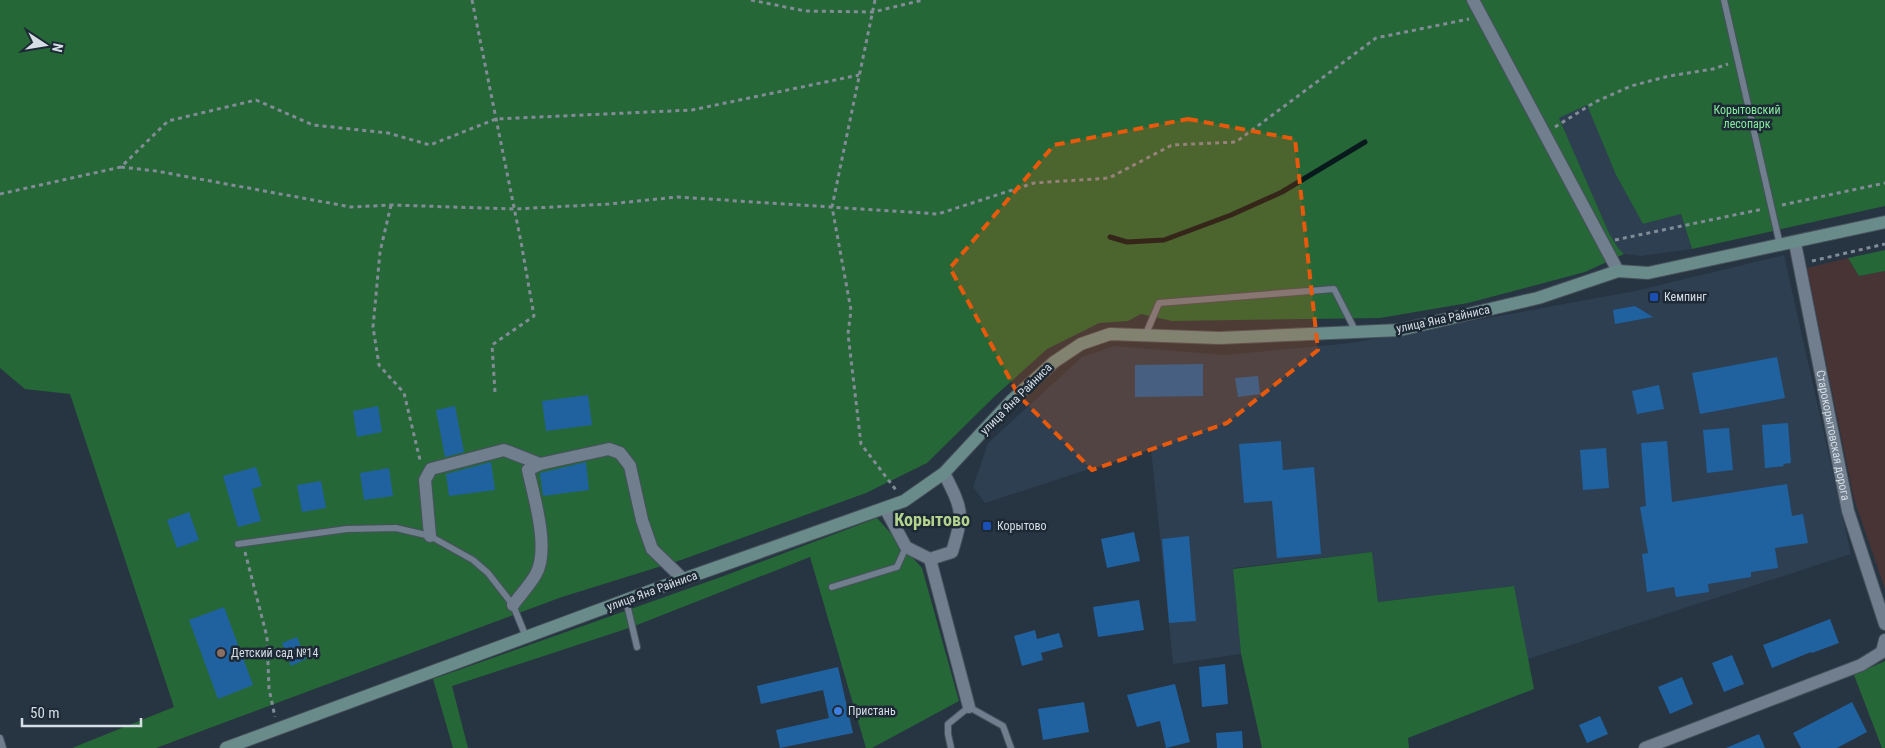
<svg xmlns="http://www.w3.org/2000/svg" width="1885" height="748" font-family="'Roboto Condensed',sans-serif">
<rect width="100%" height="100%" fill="#273441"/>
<g fill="#2d3f51">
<polygon points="1588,104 1616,175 1643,224 1681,214 1692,249 1641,256 1624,254 1618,248 1609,233 1559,118"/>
<polygon points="1784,255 1851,554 1528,659 1514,586 1378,602 1372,552 1233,568 1241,654 1173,664 1151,449 985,503 973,487 988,443 1082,357 1114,346 1224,355 1351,343 1635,291"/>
</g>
<polygon fill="#483435" points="1848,258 1859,276 1885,271 1885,589 1854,499 1807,268"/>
<g fill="#266738">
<polygon points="0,0 1885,0 1885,206 1692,249 1681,214 1643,224 1616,175 1587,105 1559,118 1609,233 1618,248 1624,254 1585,272 1468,303 1380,318 1172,321 1141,314 1128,321 1099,323 1047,349 996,395 927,463 866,493 681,560 562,597 156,748 72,748 174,707 70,394 25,389 0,368"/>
<polygon points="1885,250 1885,271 1859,276 1848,258"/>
<polygon points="877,518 922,568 959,701 872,748 866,748 810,557 632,627 452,686 468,748 453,748 433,679 721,577"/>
<polygon points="1372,552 1378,602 1514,586 1534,689 1408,738 1409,748 1262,748 1241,654 1233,569"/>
<polygon points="1885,661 1885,748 1882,748 1854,675"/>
</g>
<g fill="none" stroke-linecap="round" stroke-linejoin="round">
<polyline stroke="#091a1d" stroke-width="5" points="1110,237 1127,242 1164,240 1231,215 1282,192 1365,142"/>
</g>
<g fill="#20629f">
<polygon points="1635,306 1653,317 1615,324 1613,310"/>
<polygon points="1777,357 1785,398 1700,414 1692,373"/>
<polygon points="1203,364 1203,396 1135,397 1135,365"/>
<polygon points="1258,376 1260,394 1238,397 1235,378"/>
<polygon points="1659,385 1664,409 1637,414 1632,391"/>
<polygon points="588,395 592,425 546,431 542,401"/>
<polygon points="378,406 382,432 357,437 353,411"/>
<polygon points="455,406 464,452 445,457 436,410"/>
<polygon points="1788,423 1791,463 1783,464 1784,466 1765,468 1762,425"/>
<polygon points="1729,428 1733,470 1707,473 1703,430"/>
<polygon points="1281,441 1283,470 1314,467 1321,554 1277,558 1272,501 1244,503 1239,444"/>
<polygon points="1667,441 1672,502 1787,484 1792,516 1803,514 1808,543 1775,548 1778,568 1751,572 1751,577 1708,584 1709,592 1676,597 1674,587 1647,592 1642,554 1648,553 1640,507 1646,506 1641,443"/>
<polygon points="1606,448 1609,488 1583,490 1580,450"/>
<polygon points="491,462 495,490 449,496 446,474"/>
<polygon points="586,462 589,490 543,496 540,473"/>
<polygon points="256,467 262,486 252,489 261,521 238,527 223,476"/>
<polygon points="389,468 393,496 364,500 360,473"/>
<polygon points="321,481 326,508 302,512 297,485"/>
<polygon points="189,512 199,540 177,548 167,520"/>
<polygon points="1134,532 1140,561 1107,568 1101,539"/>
<polygon points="1189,536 1196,621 1169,623 1162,539"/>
<polygon points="1139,600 1144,630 1098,637 1093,607"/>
<polygon points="224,607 253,685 218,699 189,620"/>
<polygon points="1830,619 1839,643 1812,653 1811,652 1772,668 1763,645"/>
<polygon points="1035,630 1037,639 1059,633 1063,647 1041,653 1043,660 1022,666 1014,636"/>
<polygon points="297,637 306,659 291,666 282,643"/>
<polygon points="1732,655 1744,684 1724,692 1712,663"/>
<polygon points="1225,664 1228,704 1202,707 1199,667"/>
<polygon points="838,667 853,733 780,748 776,730 829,718 823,690 761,704 757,686"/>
<polygon points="1682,677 1693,704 1670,714 1658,687"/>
<polygon points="1175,684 1190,742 1166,748 1160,721 1137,727 1127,695"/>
<polygon points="1084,702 1089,732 1043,740 1038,709"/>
<polygon points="1852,702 1867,732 1837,748 1801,748 1793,733"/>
<polygon points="1600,716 1608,734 1587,743 1579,725"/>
<polygon points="1242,731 1243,748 1217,748 1216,733"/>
<polygon points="1759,734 1765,748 1726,748"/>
</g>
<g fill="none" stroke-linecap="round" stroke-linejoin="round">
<defs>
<g id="lane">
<polyline points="1724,0 1780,245"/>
<polyline points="1145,336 1159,303 1334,289 1356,332"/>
<polyline points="238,544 347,529 396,528 430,536 473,560 488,573 513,605 526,637"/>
<polyline points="832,587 897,567 906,547"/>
<polyline points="626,600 637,647"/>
<polyline points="0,738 3,748"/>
<polyline points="951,748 948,734 948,724 969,707 1003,726 1011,748"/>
</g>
<g id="street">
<polyline points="1473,0 1618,271"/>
<path id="s1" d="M 1795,243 L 1848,511 L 1885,624"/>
<path d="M 885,508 L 906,547 L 930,559 L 952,552 C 964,512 963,511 944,473"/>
<polyline points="430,536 425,480 431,469 504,450 540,464"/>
<polyline points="930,559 969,707"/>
<path d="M 513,605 C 520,595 530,585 536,574 C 550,549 534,497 528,470 L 540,464 L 609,449 L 620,453 L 630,466 L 642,520 L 652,549 L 683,579"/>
<polyline points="1645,748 1861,665 1882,652 1885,640"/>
</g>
<polyline id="secondary" points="226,748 661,587 904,501 944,473 1011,401 1054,362 1081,344 1110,334 1219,338 1400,330 1538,298 1618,271 1648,273 1885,222"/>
</defs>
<use href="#lane" stroke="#47515c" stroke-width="8"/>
<use href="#street" stroke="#47515c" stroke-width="14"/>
<use href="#secondary" stroke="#47515c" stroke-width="14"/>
<g stroke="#828c97" stroke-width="3" stroke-dasharray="4 4" stroke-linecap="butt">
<polyline points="472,0 521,242 534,316 492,345 495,392"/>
<polyline points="751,0 805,11 873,12 923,0"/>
<polyline points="875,0 832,207 851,310 848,334 861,444 896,490"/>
<polyline points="1555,127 1595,102 1631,86 1669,76 1713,69 1728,64"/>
<polyline points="121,167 156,171 351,207 391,205 515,209 609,204 677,197 938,214 1034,183 1109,178 1172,145 1236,142 1376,38 1469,19"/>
<polyline points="0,194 121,167 168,121 256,100 313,125 388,133 430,145 496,119 692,110 859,75"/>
<polyline points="391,205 380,252 373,327 379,365 404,393 420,460"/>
<polyline points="1782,205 1885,183"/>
<polyline points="1615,240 1763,209"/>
<polyline points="1812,261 1885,244"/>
<polyline points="245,552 267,637 269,689 275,717"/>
</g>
<use href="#lane" stroke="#707e8d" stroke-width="6"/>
<use href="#street" stroke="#707e8d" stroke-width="12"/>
<use href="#secondary" stroke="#698c8b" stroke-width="12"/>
</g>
<path fill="#e8590c" fill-opacity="0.2" stroke="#e8590c" stroke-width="4" stroke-dasharray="10 6" stroke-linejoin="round" d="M 1188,119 L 1295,139 L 1318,350 L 1227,423 L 1092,470 L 1019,396 L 950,268 L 1054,145 Z"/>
<g fill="#1a4fb4" stroke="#1e2936" stroke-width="2">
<rect x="1649" y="292" width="10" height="10" rx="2.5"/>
<rect x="982" y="521" width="10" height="10" rx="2.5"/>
</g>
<circle fill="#8d6e63" stroke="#1e2936" stroke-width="2" cx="221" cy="653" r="5"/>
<circle fill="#3f7fe0" stroke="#1e2936" stroke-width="2" cx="838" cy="711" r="5"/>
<g text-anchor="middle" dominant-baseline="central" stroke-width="5" stroke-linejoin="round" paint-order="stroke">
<g font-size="12" fill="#85ed9d" stroke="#1e2936">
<text x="1747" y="110">Корытовский<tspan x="1747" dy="14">лесопарк</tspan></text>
</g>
<g font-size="12" fill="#d5dde5" stroke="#1e2936" text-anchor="start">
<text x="1664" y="297">Кемпинг</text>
<text x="997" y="526">Корытово</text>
<text x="231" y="653">Детский сад №14</text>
<text x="848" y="711">Пристань</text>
</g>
<g font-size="12" fill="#d5dde5" stroke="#1e2936">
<text transform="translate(1443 319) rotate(-12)">улица Яна Райниса</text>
<text transform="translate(1016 399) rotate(-45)">улица Яна Райниса</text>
<text stroke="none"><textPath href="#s1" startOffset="196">Старокорытовская дорога</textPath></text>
<text transform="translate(652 591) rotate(-20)">улица Яна Райниса</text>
</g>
<g font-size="18" font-weight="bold" fill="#b4d48d" stroke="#1e2936">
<text x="932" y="519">Корытово</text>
</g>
</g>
<g transform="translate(45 45) rotate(102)" stroke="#1e2936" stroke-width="4" paint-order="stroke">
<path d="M0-4L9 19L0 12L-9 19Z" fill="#d5dde5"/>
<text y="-8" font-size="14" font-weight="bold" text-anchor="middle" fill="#d5dde5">N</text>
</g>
<path d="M22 718v8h119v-8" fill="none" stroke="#d5dde5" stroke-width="2.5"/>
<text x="30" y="718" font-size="15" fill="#d5dde5" stroke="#1e2936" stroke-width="4" paint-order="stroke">50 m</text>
</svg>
